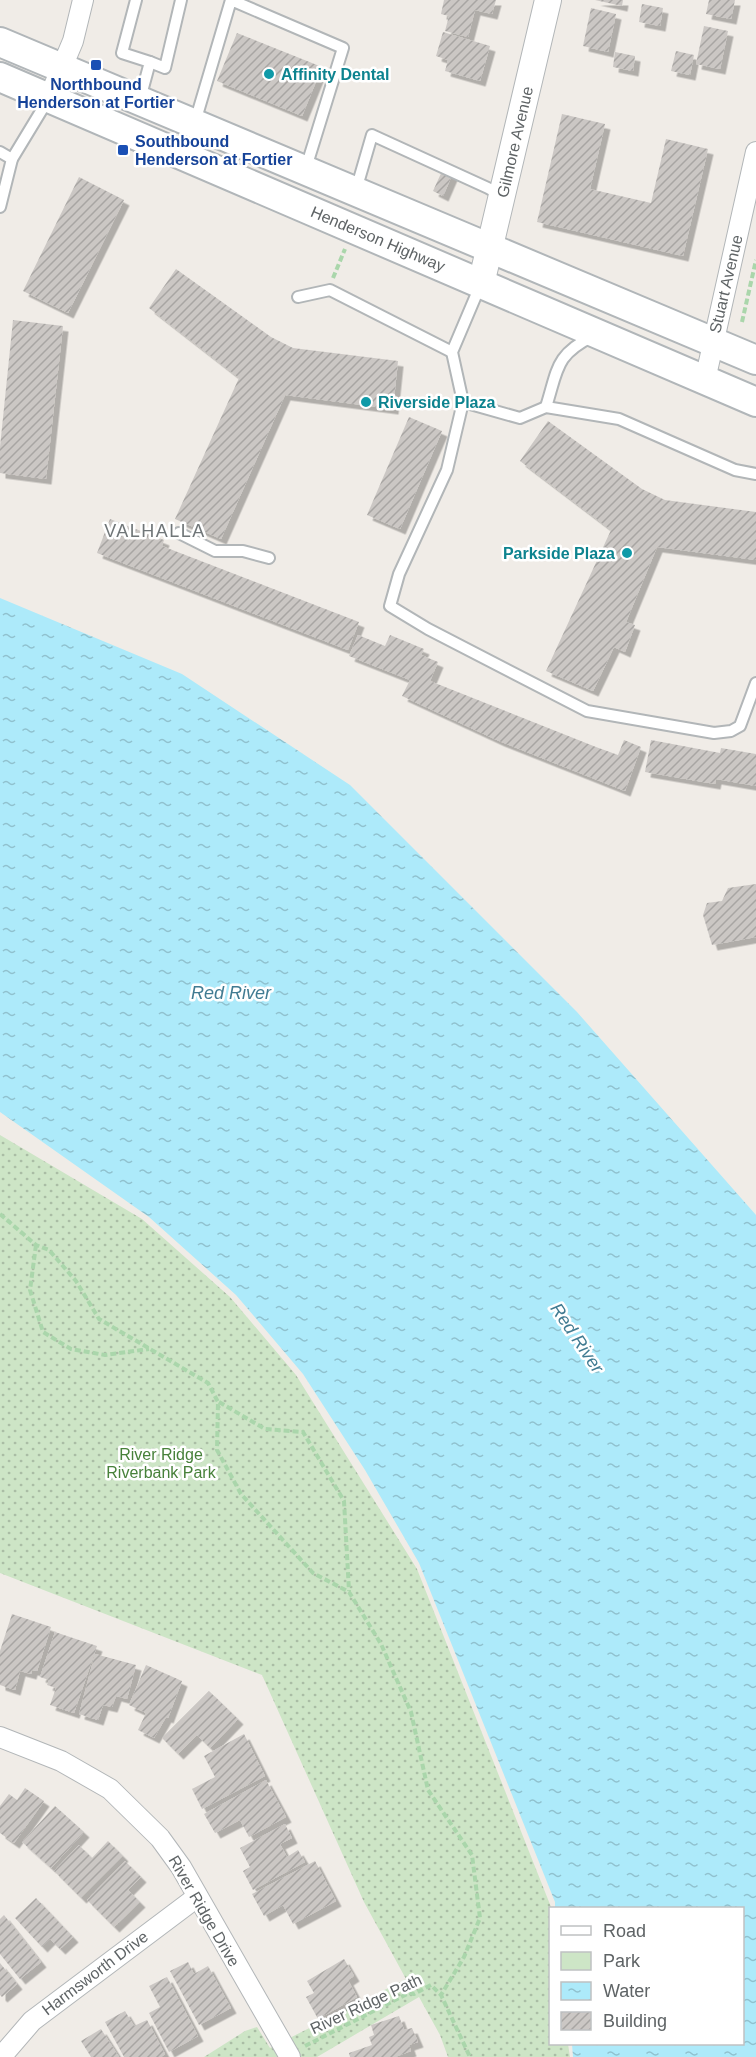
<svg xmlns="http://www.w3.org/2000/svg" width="756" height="2057" font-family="Helvetica,sans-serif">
<defs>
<pattern id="green-dots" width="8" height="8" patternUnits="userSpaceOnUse" patternTransform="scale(1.5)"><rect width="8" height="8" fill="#cde5c6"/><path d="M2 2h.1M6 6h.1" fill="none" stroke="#aabda5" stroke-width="1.8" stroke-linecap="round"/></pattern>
<pattern id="water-ripples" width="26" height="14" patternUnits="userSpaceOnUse" patternTransform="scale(1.5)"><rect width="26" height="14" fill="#adeafa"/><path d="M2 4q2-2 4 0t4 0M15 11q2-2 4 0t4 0" fill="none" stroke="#90c1ce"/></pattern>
<pattern id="building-hatch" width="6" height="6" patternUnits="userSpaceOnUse" patternTransform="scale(1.5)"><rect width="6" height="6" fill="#cbc7c4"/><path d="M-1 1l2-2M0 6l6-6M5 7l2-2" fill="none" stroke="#a8a5a3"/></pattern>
<filter id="shadow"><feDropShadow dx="5.5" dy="5.5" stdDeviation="0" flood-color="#0004"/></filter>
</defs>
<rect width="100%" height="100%" fill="#f0ece7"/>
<polygon fill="url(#green-dots)" points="0,1135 142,1219 230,1297 296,1375 417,1569 551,1907 550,2044 568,2044 570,2057 448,2057 440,2035 419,1997 317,2057 204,2057 245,2031 257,2027 270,2048 406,1979 364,1902 262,1675 0,1573"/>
<polygon fill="url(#water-ripples)" points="0,598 182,674 350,785 577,1012 756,1215 756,2057 573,2057 572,2044 742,2044 742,1908 555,1908 555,1902 419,1563 365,1470 303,1374 236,1295 149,1217 0,1112"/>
<g fill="url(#building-hatch)" filter="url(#shadow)">
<polygon points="444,0 496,0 492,14 475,10 468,37 445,31 449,16 441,14"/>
<polygon points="595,0 623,0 622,6"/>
<polygon points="709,0 735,0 731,19 706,14"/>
<polygon points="642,4 663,8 660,26 639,22"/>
<polygon points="591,8 616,14 608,52 583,46"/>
<polygon points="704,26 728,31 720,69 696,64"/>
<polygon points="443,32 490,46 480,81 445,71 448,60 436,56"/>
<polygon points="237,33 322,67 302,116 217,81"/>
<polygon points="676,51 694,55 690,75 671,71"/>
<polygon points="615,52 635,56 633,71 613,67"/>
<polygon points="562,114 605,124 590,189 651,203 666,139 708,149 683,256 537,222"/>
<polygon points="443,169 453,173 443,196 433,191"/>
<polygon points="79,177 124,200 68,313 23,291"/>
<polygon points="176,269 271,337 293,348 398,361 393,409 285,395 221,539 175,519 239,378 149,308"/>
<polygon points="13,320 63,326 46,479 0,473 0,447"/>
<polygon points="409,417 442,431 400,529 367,515"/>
<polygon points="548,421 642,489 665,500 756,512 756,560 657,547 626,622 635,625 625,652 614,647 593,691 546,671 611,530 520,461"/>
<polygon points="110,519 164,540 162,546 359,622 348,650 97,553"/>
<polygon points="358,635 385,646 390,635 424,649 421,655 438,662 430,681 596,747 618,755 624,740 641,747 625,791 499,741 402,696 410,680 349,656"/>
<polygon points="651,740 720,753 721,748 756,754 756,786 716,779 715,784 645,772"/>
<polygon points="756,884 756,937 712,945 703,915 707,903 722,901 728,888"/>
<polygon points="12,1614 51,1627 37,1671 32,1670 31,1674 20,1671 15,1690 0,1685 0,1651"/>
<polygon points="55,1632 97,1646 74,1713 50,1705 56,1688 47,1685 49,1680 40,1677"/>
<polygon points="95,1654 136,1665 127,1699 116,1696 112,1707 103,1705 98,1720 79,1714"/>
<polygon points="146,1665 182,1681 168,1718 166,1717 154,1738 138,1730 146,1713 129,1705"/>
<polygon points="209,1691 238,1719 210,1748 197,1735 178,1754 162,1738"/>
<polygon points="244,1734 265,1776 202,1809 192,1789 215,1777 204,1756"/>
<polygon points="266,1780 286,1817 249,1837 240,1820 215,1833 204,1814"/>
<polygon points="25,1788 44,1801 14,1843 0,1833 0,1806 9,1794 17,1800"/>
<polygon points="55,1806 84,1832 51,1868 22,1842"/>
<polygon points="285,1824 292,1838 280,1844 287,1857 298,1850 305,1862 253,1890 243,1871 250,1867 240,1848"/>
<polygon points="108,1841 123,1856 81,1898 54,1871 79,1845 92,1858"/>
<polygon points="125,1861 141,1877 128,1890 140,1902 114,1927 87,1900"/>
<polygon points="315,1861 336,1901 293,1924 283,1905 264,1916 252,1894"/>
<polygon points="36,1898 73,1937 60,1949 50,1939 42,1947 15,1918"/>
<polygon points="4,1915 41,1962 20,1979 0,1954 0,1919"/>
<polygon points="344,1959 354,1976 348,1980 357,1997 318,2019 306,1997 314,1993 307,1981"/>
<polygon points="188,1962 194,1974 208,1966 231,2008 199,2025 170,1971"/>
<polygon points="0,1963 17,1984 2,1997 0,1995"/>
<polygon points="167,1977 198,2036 169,2052 149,2013 160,2007 149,1986"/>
<polygon points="125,2011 134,2026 147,2020 165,2054 161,2057 124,2057 105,2022"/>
<polygon points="399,2016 404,2030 412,2028 418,2042 409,2045 411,2051 395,2057 350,2057 349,2053 372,2045 369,2037 374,2035 371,2025"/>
<polygon points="101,2029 119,2057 91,2057 81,2041"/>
</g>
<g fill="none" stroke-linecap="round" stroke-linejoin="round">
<defs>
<g id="service">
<polyline points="136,0 122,53 150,62 140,99"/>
<polyline points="150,62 165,68 181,0"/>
<polyline points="195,122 231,0 343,48 305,171"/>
<polyline points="0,152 12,159"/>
<polyline points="356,190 372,135 488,188 502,196"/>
<polyline points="0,207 12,159 49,98"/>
<polyline points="480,286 452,352 463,402 520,418 546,407 619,419 735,470 756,474"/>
<polyline points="298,297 330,290 452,352"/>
<polyline points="463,402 447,470 399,574 390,606 428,629 587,711 714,733 731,731 740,726 756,683"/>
<path d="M 546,407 C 558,369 555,355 593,336"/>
<polyline points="179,533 215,551 243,551 269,558"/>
</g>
<g id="minor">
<polyline points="49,98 73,41 83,0"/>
<polyline points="705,380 756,152"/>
<polyline points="0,1737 61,1761 110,1789 160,1838 181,1867 290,2057"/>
<polyline points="1,2057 32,2021 197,1897"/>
</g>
<polyline id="tertiary" points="481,284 548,0"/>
<g id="secondary">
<polyline points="0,42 756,360"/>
<polyline points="0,77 756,402"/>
</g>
</defs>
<use href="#service" stroke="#b2b6b8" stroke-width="14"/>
<use href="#minor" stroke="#b2b6b8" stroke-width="22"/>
<use href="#tertiary" stroke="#b2b6b8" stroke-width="28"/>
<use href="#secondary" stroke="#b1b6b9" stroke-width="32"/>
<g stroke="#aad6ab" stroke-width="4" stroke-dasharray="6 3" stroke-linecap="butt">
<polyline points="333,278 345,249"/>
<polyline points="742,322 756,260"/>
<polyline points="0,1214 36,1245 49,1250 76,1281 99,1319 208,1383 218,1402 217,1450 241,1494 313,1573 349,1592 381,1644 411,1712 428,1790 472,1855 480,1918 464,1957 441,1995"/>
<polyline points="36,1245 30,1290 43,1332 71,1349 105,1355 149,1349"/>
<polyline points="219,1402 265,1429 303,1432 344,1501 349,1591"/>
<polyline points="305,2046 409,1993 414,1994 431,1985 441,1995 470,2057"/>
</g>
<use href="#service" stroke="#fff" stroke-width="10"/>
<use href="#minor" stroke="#fff" stroke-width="20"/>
<use href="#tertiary" stroke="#fff" stroke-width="26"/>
<use href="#secondary" stroke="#fff" stroke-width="28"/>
</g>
<g fill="#1a4fb4" stroke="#fff" stroke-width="2">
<rect x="90" y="59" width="12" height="12" rx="3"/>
<rect x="117" y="144" width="12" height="12" rx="3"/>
</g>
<g fill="#0f9aa8" stroke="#fff" stroke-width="2">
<circle cx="269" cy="74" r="6"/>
<circle cx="366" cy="402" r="6"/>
<circle cx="627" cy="553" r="6"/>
</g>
<g text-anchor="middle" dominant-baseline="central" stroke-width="5" stroke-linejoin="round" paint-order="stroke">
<g font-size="16" font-weight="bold" fill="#0d838f" stroke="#fff" text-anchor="start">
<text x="281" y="74">Affinity Dental</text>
<text x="378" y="402">Riverside Plaza</text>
<text x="615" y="553" text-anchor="end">Parkside Plaza</text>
</g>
<g font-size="16" font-weight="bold" fill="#164399" stroke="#fff">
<text x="96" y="84">Northbound<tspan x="96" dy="18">Henderson at Fortier</tspan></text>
<text x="135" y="141" text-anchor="start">Southbound<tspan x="135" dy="18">Henderson at Fortier</tspan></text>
</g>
<g font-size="16" fill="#5f6466" stroke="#fff">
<text transform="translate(515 142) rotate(-77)">Gilmore Avenue</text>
<text transform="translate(378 239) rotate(23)">Henderson Highway</text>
<text transform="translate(726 284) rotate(-77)">Stuart Avenue</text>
<text transform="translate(204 1911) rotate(60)">River Ridge Drive</text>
<text transform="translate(95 1973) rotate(-37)">Harmsworth Drive</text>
<text transform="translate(366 2004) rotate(-25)">River Ridge Path</text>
</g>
<g font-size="16" fill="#47813a" stroke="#fff">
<text x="161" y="1454">River Ridge<tspan x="161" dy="18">Riverbank Park</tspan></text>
</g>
<g font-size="18" letter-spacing="1.5" fill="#707678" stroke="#fff">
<text x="155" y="531">VALHALLA</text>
</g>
<g font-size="18" font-style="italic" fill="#407b92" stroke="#fff">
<text x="231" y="993">Red River</text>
<text transform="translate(577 1338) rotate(56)">Red River</text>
</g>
</g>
<rect x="549" y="1907" width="195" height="138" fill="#ffffff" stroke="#bfc1c2" stroke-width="1.5"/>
<rect x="561" y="1926" width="30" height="9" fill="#ffffff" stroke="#bfc1c2" stroke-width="1.5"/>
<text x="603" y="1937" font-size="18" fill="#5f6466">Road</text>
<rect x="561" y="1952" width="30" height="18" fill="#cde5c6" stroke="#bfc1c2" stroke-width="1.5"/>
<text x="603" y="1967" font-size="18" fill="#5f6466">Park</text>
<rect x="561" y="1982" width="30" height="18" fill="url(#water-ripples)" stroke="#bfc1c2" stroke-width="1.5"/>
<text x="603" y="1997" font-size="18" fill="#5f6466">Water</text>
<rect x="561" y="2012" width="30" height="18" fill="url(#building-hatch)" stroke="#bfc1c2" stroke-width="1.5"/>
<text x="603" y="2027" font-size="18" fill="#5f6466">Building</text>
</svg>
